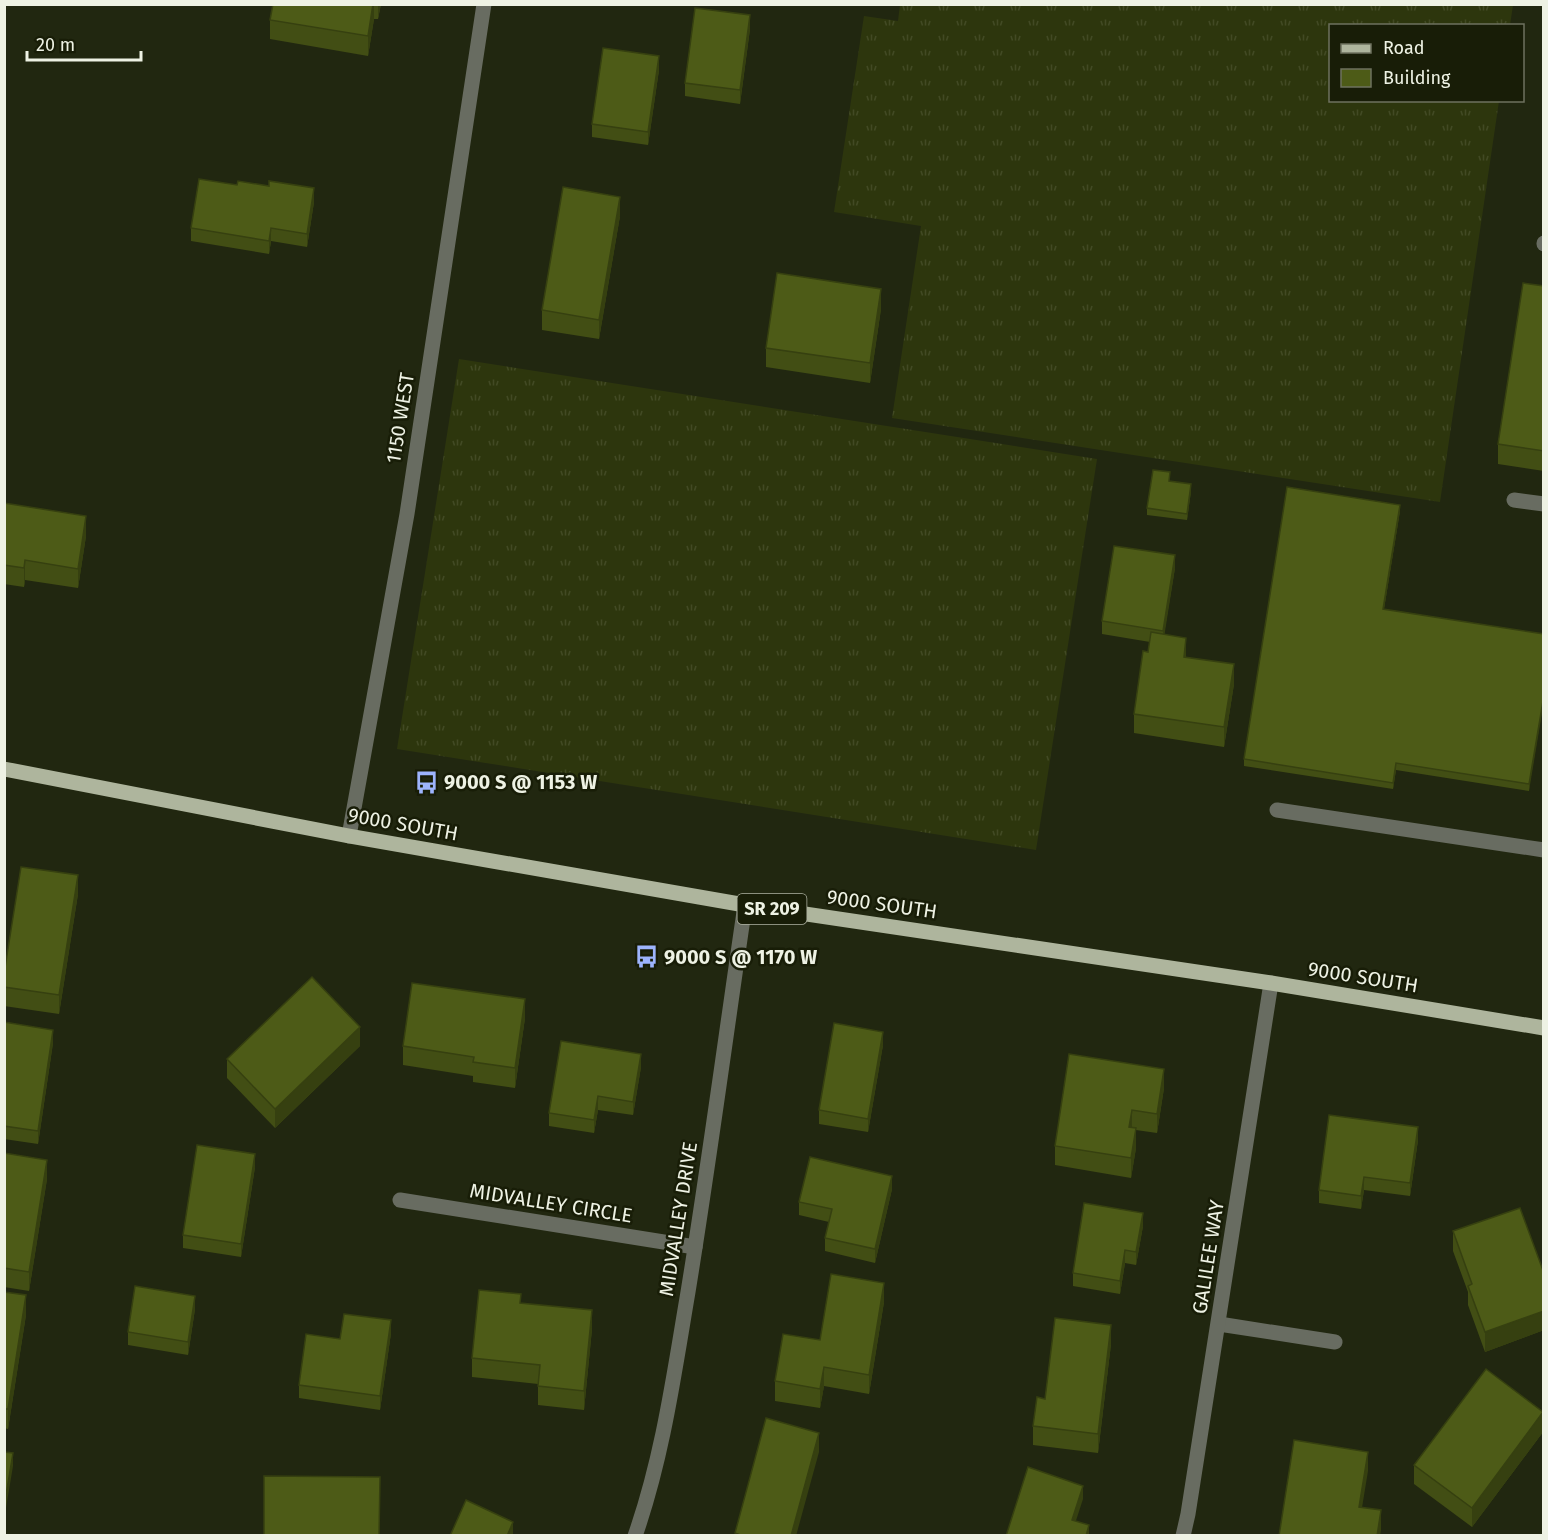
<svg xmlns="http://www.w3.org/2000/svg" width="1548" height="1540" font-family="'Fira Sans',sans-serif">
<defs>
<pattern id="grass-tufts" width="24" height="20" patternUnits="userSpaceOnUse" patternTransform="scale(1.5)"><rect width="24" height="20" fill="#2d360d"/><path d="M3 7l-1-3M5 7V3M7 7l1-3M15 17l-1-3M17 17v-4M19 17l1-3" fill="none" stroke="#424a24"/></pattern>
</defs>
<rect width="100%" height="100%" fill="#212710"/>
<g fill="url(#grass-tufts)">
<polygon points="900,5 1513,5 1510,25 1330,26 1330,100 1499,101 1440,502 892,418 921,226 834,212 864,16 898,21"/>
<polygon points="459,359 1097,459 1036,850 397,749"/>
</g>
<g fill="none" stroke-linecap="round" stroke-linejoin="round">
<g stroke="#686c61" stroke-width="15">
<polyline points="1544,243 1544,244"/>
<polyline points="1514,500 1544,504"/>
<polyline points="1277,810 1544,850"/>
</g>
<g stroke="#686c61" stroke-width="15">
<polyline points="349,836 407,514 484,4"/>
<polyline points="400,1200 695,1247"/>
<polyline points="1219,1324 1335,1342"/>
<path d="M 635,1536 C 663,1456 674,1374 688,1292 C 709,1163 726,1034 745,905"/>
<polyline points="1183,1536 1188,1514 1271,983"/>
</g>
<polyline stroke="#aeb59d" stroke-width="15" points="4,769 349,836 745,905 1271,983 1544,1028"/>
</g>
<g fill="#424e14">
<polygon points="273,4 381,4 378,19 374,19 368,56 270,39 270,20"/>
<polygon points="750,29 740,104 685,96 685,83"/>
<polygon points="659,70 648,145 592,137 592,124"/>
<polygon points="314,202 307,247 271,241 269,254 191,241 191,228"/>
<polygon points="620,216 599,339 542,330 542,310"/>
<polygon points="1544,286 1544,471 1498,464 1498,444"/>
<polygon points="881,309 870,383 766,367 766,348"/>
<polygon points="1170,481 1191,491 1187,520 1147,515 1147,508"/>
<polygon points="4,503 86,536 78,588 25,580 24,587 4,584"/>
<polygon points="1400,511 1384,609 1544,634 1529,791 1396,770 1393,789 1244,766 1244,759"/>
<polygon points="1175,568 1164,634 1186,657 1234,684 1224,747 1134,733 1134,714 1150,642 1102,634 1102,621"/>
<polygon points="78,894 59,1014 4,1006 4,974"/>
<polygon points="525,1018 515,1088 473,1082 473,1076 403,1065 403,1046"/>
<polygon points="4,1022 53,1043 38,1144 4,1139"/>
<polygon points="883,1045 868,1132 819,1124 819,1110"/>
<polygon points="360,1046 275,1128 227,1078 227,1059"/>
<polygon points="641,1067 633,1115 598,1110 594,1133 549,1126 549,1113"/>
<polygon points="1164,1088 1157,1133 1136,1130 1136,1148 1131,1178 1055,1165 1055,1146"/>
<polygon points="1418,1140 1410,1196 1364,1190 1361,1209 1319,1203 1319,1190"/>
<polygon points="4,1153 47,1179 29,1291 4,1287"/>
<polygon points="255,1167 241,1257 183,1248 183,1235"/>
<polygon points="892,1189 875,1263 825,1251 825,1238 829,1222 799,1215 799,1202"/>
<polygon points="1143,1226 1136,1265 1125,1263 1120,1294 1073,1286 1073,1273"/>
<polygon points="1453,1231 1544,1273 1544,1330 1485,1352 1468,1305 1468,1292 1453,1251"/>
<polygon points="4,1292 26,1315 8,1429 4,1428"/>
<polygon points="884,1302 869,1394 824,1386 820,1408 775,1401 775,1381 820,1340"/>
<polygon points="521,1303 592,1329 584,1410 538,1405 538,1384 472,1377 472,1358"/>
<polygon points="195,1309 188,1355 128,1345 128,1332"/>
<polygon points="391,1333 380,1410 299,1398 299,1385 340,1339"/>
<polygon points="1111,1344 1098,1453 1033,1445 1033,1426 1045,1399"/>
<polygon points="1543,1432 1472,1527 1414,1484 1414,1465"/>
</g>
<g fill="#364010">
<polygon points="373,4 374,4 374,19 368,56 368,36"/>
<polygon points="378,4 381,4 378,19"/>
<polygon points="750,15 750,29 740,104 740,90"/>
<polygon points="659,56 659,70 648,145 648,132"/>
<polygon points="314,188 314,202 307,247 307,234"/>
<polygon points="620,197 620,216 599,339 599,320"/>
<polygon points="271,228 271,241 269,254 269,241"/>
<polygon points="881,289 881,309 870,383 870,363"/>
<polygon points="1191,484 1191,491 1187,520 1187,514"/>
<polygon points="1400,505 1400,511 1383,615 1383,609"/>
<polygon points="86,516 86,536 78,588 78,569"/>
<polygon points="1175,555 1175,568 1163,644 1163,631"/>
<polygon points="25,560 25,580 24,587 24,568"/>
<polygon points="1186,638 1186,657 1184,657"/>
<polygon points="1234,664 1234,684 1224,747 1224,727"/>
<polygon points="1544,695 1544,701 1529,791 1529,784"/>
<polygon points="1396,763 1396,770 1393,789 1393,783"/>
<polygon points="78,875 78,894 59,1014 59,995"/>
<polygon points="525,999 525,1018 515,1088 515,1068"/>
<polygon points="360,1027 360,1046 275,1128 275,1109"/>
<polygon points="53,1030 53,1043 38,1144 38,1131"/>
<polygon points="883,1032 883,1045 868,1132 868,1119"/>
<polygon points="641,1054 641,1067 633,1115 633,1102"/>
<polygon points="1164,1069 1164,1088 1157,1133 1157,1114"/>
<polygon points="598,1096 598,1110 594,1133 594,1120"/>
<polygon points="1132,1110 1132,1129 1129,1127"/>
<polygon points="1418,1127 1418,1140 1410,1196 1410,1183"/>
<polygon points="1136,1128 1136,1148 1131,1178 1131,1158"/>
<polygon points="255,1154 255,1167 241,1257 241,1244"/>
<polygon points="47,1160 47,1179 29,1291 29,1272"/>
<polygon points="892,1176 892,1189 875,1263 875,1249"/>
<polygon points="1364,1177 1364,1190 1361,1209 1361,1196"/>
<polygon points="1143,1213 1143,1226 1136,1265 1136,1252"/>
<polygon points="1125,1250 1125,1263 1120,1294 1120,1281"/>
<polygon points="884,1283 884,1302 869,1394 869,1375"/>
<polygon points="26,1295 26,1315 8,1429 8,1409"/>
<polygon points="195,1296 195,1309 188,1355 188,1342"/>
<polygon points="592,1310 592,1329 584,1410 584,1391"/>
<polygon points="1544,1311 1544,1330 1485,1352 1485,1332"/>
<polygon points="391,1320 391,1333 380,1410 380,1396"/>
<polygon points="1111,1325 1111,1344 1098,1453 1098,1434"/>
<polygon points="824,1367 824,1386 820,1408 820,1389"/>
<polygon points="1543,1412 1543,1432 1472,1527 1472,1508"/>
<polygon points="819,1433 819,1452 796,1536 791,1536"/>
<polygon points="1368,1452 1368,1471 1359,1526 1359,1507"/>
<polygon points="13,1453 13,1466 4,1520 4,1507"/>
<polygon points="1083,1486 1083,1499 1072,1533 1072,1520"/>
<polygon points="1381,1510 1381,1530 1380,1536 1377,1536"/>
<polygon points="513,1522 513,1535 507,1536"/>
<polygon points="1089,1525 1089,1536 1086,1536"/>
</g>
<g fill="#4d5b17" stroke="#364010" stroke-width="1.5">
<polygon points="273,4 373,4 368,36 270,20"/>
<polygon points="695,8 750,15 740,90 685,83"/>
<polygon points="603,48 659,56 648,132 592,124"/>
<polygon points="199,179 237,185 238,181 269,186 269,181 314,188 307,234 271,228 269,241 191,228"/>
<polygon points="563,187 620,197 599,320 542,310"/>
<polygon points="777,273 881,289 870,363 766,348"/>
<polygon points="1523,283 1544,286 1544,451 1498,444"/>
<polygon points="1153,470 1170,472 1169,481 1191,484 1187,514 1147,508"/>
<polygon points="1287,487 1400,505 1383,609 1544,634 1544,695 1529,784 1396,763 1393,783 1244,759"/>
<polygon points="4,503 86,516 78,569 25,560 24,568 4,565"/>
<polygon points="1114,546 1175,555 1163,631 1102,621"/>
<polygon points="1151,632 1186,638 1184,657 1234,664 1224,727 1134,714 1143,651 1148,652"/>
<polygon points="21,867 78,875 59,995 4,987 4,974"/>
<polygon points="312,977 360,1027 275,1109 227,1059"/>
<polygon points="412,983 525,999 515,1068 473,1062 474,1057 403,1046"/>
<polygon points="4,1022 53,1030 38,1131 4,1126"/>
<polygon points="834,1023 883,1032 868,1119 819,1110"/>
<polygon points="561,1041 641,1054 633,1102 598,1096 594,1120 549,1113"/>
<polygon points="1069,1054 1164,1069 1157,1114 1132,1110 1129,1127 1136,1128 1131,1158 1055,1146"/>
<polygon points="1329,1115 1418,1127 1410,1183 1364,1177 1361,1196 1319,1190"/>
<polygon points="197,1145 255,1154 241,1244 183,1235"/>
<polygon points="4,1153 47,1160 29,1272 4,1268"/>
<polygon points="810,1157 892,1176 875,1249 825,1238 832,1209 799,1202"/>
<polygon points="1084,1203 1143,1213 1136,1252 1125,1250 1120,1281 1073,1273"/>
<polygon points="1520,1208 1544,1273 1544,1311 1485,1332 1468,1286 1472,1284 1453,1231"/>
<polygon points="831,1274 884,1283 869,1375 824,1367 820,1389 775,1381 783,1334 820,1340"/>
<polygon points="135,1286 195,1296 188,1342 128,1332"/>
<polygon points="479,1290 521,1294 520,1303 592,1310 584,1391 538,1386 540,1365 472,1358"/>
<polygon points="4,1292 26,1295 8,1409 4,1409"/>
<polygon points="344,1314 391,1320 380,1396 299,1385 306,1334 340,1339"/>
<polygon points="1055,1318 1111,1325 1098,1434 1033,1426 1037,1397 1045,1399"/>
<polygon points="1486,1369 1543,1412 1472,1508 1414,1465"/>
<polygon points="766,1418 819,1433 791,1536 743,1536 735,1533"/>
<polygon points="1294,1440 1368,1452 1359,1507 1381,1510 1377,1536 1279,1536"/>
<polygon points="4,1452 13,1453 4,1507"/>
<polygon points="1028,1467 1083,1486 1072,1520 1089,1525 1086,1536 1006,1536"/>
<polygon points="264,1476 380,1477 379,1536 264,1536"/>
<polygon points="466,1500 513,1522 507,1536 450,1536"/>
</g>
<defs>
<symbol id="bus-bare" viewBox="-9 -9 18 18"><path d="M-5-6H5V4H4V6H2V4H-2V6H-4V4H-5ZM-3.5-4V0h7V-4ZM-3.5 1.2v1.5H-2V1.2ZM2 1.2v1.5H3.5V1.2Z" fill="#9db4fd" stroke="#181d07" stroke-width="2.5" paint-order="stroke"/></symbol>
</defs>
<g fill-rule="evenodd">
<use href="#bus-bare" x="410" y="766" width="33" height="33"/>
<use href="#bus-bare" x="630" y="940" width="33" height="33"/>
</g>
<g text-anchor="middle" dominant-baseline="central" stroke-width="5" stroke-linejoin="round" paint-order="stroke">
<rect fill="#181d07" stroke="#aeb2a2" stroke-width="1.5" x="737.5" y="894" width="69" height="30" rx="4.5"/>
<g font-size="18" font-weight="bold" fill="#eef2e4">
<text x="772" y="909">SR 209</text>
</g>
<g font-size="20" fill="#eef2e4" stroke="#181d07">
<text transform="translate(400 418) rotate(-81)">1150 WEST</text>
<text transform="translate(403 824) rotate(10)">9000 SOUTH</text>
<text transform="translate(882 904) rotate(8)">9000 SOUTH</text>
<text transform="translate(1363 977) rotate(9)">9000 SOUTH</text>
<text transform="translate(551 1203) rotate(9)">MIDVALLEY CIRCLE</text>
<text transform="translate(678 1219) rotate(-81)">MIDVALLEY DRIVE</text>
<text transform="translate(1208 1257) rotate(-81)">GALILEE WAY</text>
</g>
<g font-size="20" font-weight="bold" fill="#eef2e4" stroke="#181d07" text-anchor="start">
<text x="444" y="782">9000 S @ 1153 W</text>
<text x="664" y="957">9000 S @ 1170 W</text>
</g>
</g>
<rect width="1548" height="1540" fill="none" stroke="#eef2e4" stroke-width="12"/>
<rect x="1329" y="24" width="195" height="78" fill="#181d07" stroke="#6e725f" stroke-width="1.5"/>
<rect x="1341" y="44" width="30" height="9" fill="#aeb59d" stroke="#6e725f" stroke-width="1.5"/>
<text x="1383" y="54" font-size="18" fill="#eef2e4">Road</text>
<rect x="1341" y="69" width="30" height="18" fill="#4d5b17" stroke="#6e725f" stroke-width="1.5"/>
<text x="1383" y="84" font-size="18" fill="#eef2e4">Building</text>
<path d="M27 51v9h114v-9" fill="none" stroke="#eef2e4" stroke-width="3"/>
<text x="36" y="51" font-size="18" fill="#eef2e4" stroke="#181d07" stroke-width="4.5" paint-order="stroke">20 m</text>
</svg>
